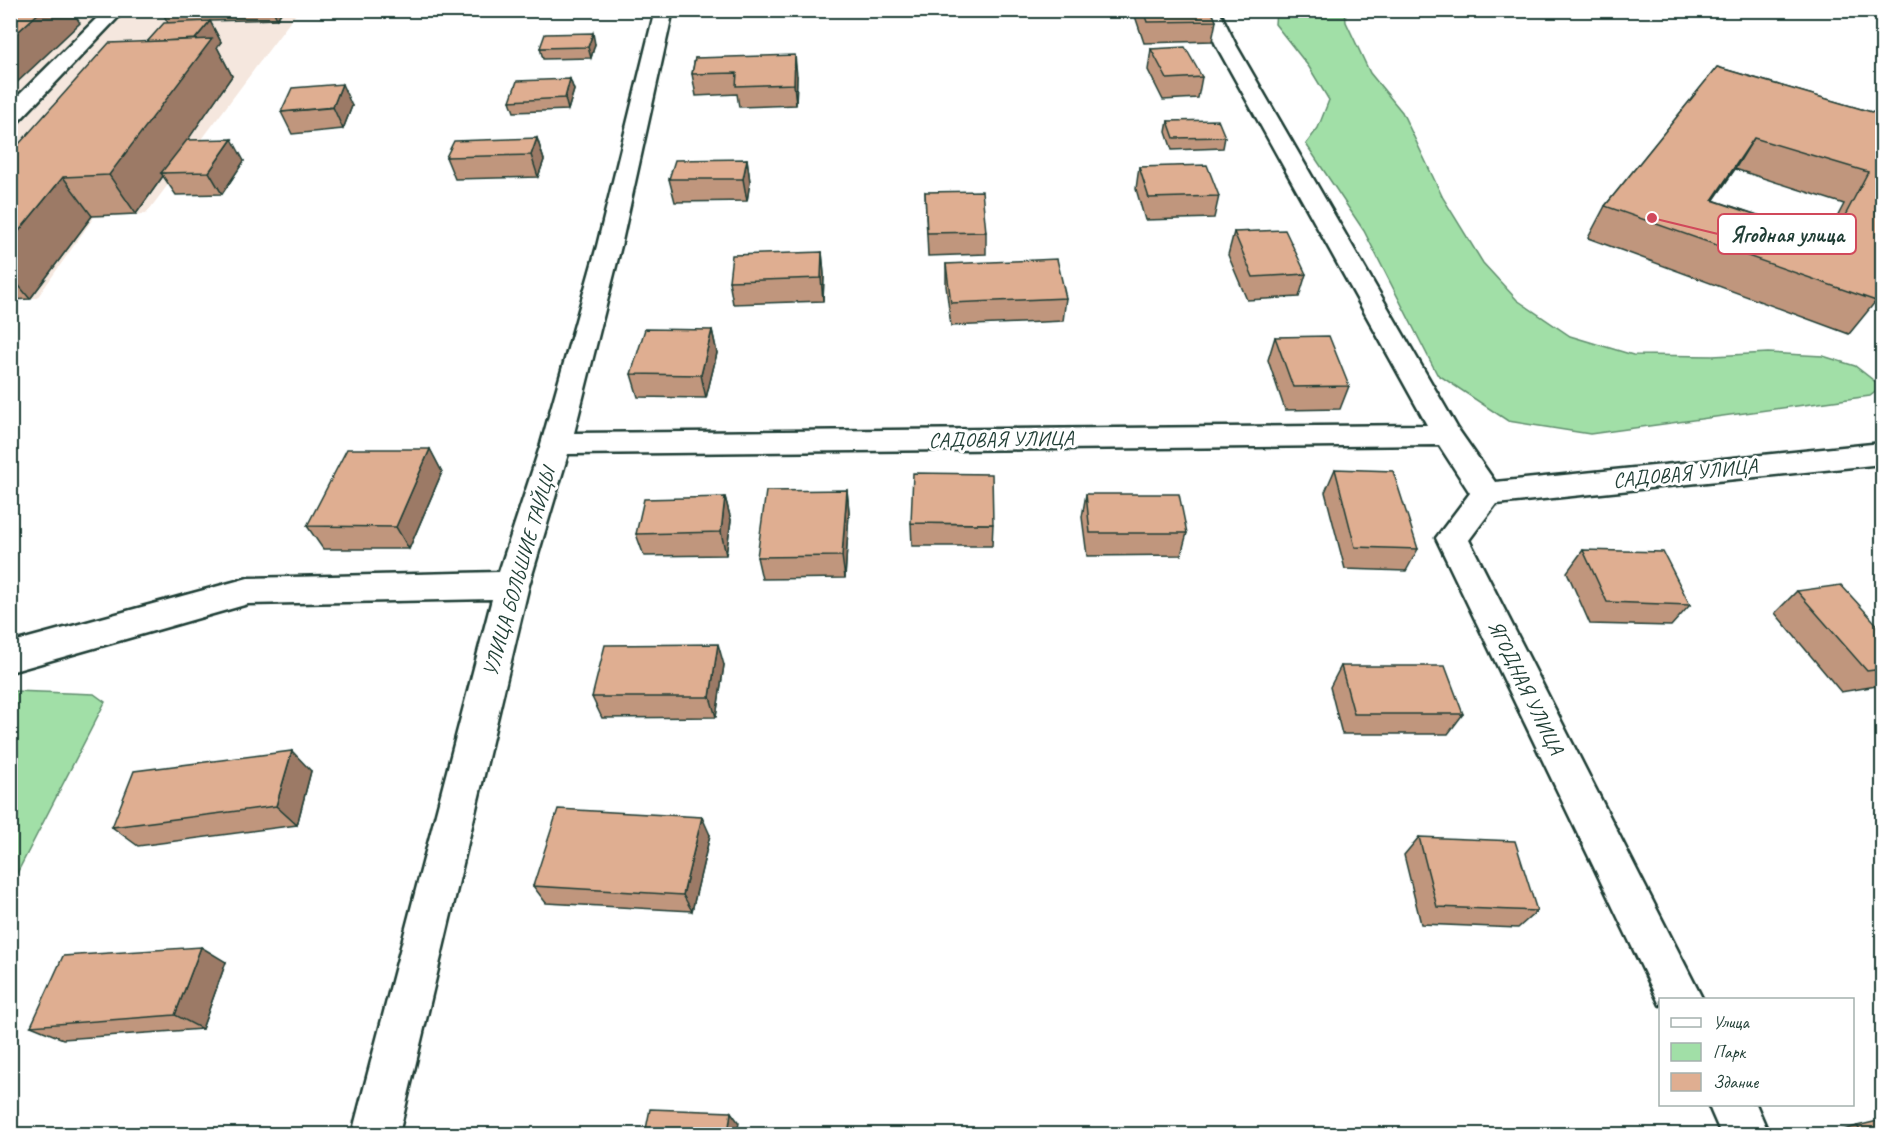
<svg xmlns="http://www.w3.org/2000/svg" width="1893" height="1145" font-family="Caveat,sans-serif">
<rect width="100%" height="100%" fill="#fff"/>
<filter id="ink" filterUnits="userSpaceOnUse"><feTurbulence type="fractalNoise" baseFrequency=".0167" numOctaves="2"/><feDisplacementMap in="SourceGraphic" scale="12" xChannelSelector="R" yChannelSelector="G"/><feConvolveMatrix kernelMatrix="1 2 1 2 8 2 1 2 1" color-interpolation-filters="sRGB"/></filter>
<g filter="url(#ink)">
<polygon fill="#f5e7de" points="54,11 298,11 146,214 94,217 37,298 11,299 11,52"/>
<g fill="#a1dfa7" stroke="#608e6e" stroke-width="1.5">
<polygon points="1276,11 1345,11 1346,22 1370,73 1402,112 1443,198 1483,263 1517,300 1570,336 1633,355 1713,356 1768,353 1823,356 1855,366 1882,387 1870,396 1590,434 1508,421 1437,374 1364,231 1306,144 1318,128 1329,100 1309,67 1275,24"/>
<polygon points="14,691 94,694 105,702 11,885 10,692"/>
</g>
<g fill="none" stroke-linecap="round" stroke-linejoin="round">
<defs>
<g id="minor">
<polygon points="105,10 125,10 18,122 10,123 10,104"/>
<polygon points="655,10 673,10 621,246 574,433 1427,425 1216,45 1200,10 1219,10 1236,45 1458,429 1495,482 1882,443 1882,464 1496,504 1469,540 1703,1000 1660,1000 1660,1005 1436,538 1470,493 1439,445 568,454 529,585 399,1134 352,1134 492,599 248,604 10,672 10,643 248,578 499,572 541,444 597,246"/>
<polygon points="1708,1104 1756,1104 1769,1134 1721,1134"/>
</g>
</defs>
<use href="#minor" stroke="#1f3d34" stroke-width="5"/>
<use href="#minor" fill="#fff" fill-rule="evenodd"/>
</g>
<g fill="#c0967d" stroke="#1f3d34" stroke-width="1.5" fill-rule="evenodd">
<polygon points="161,10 283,10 277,19 210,21 221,42 217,47 232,76 187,140 244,161 222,194 176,195 163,176 136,214 92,216 30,299 10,300 10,154 147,42 168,23"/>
<polygon points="708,10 760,10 760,13 708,14"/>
<polygon points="1136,10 1211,10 1216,21 1212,41 1144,43 1135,16"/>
<polygon points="595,44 591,58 543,59 540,48"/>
<polygon points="1151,49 1202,77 1198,98 1163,100 1148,70"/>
<polygon points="695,58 797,76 796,105 739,107 737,94 696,96 692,74"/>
<path d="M 1717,67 L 1882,115 L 1876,301 L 1849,334 L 1588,238 L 1605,206 ZM 1735,169 L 1844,204 L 1826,238 L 1713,200 Z"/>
<polygon points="570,79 574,90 568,110 514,112 510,101"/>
<polygon points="352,106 343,129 292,134 281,112"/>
<polygon points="1168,121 1225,137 1223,148 1172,150 1166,132"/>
<polygon points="537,138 544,160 538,177 455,179 446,157"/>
<polygon points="747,159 750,182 747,201 675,202 669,179"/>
<polygon points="1139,167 1219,196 1214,218 1145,220 1136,189"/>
<polygon points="925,192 986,232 986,254 928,256"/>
<polygon points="1234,232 1306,274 1299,297 1247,300 1228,255"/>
<polygon points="822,252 824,275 823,301 733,304 729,281"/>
<polygon points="946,264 1066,298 1063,321 951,326 946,286"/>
<polygon points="712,330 717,353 706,398 638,397 631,374"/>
<polygon points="1275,337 1349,386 1340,409 1285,410 1268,360"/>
<polygon points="430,449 442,472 409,549 323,549 307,526"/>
<polygon points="1335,469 1418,549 1406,571 1345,569 1325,492"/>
<polygon points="847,490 849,512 845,578 762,579 757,557"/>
<polygon points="1086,494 1187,533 1181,555 1087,556 1082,517"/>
<polygon points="725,497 731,520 726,555 644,556 636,534"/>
<polygon points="911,523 993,524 992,546 912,546"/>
<polygon points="1583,550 1690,605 1671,626 1590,624 1567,572"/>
<polygon points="1797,591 1882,630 1882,685 1841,692 1775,613"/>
<polygon points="724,665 716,717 602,718 592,697"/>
<polygon points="1341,666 1463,714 1448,734 1342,734 1330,687"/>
<polygon points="311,771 297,825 138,846 112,827"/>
<polygon points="710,835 692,911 546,903 533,886"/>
<polygon points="1419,837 1537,911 1518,928 1421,924 1404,855"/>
<polygon points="226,962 202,1029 63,1039 31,1026"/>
<polygon points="1857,1126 1882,1134 1830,1134"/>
</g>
<g fill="#9c7a66" stroke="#1f3d34" stroke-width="1.5">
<polygon points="42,10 72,10 80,23 10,89 10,39"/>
<polygon points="273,10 283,10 277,19"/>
<polygon points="210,21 221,42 217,47 232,76 165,173 161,173 163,176 136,214 109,175 184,53"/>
<polygon points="593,33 595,44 591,58 588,47"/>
<polygon points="795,55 797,76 796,105 794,84"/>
<polygon points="570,79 574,90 568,110 565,98"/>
<polygon points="342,84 352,106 343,129 333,107"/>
<polygon points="537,138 544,160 538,177 531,155"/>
<polygon points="1754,138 1735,169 1692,232 1712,200"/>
<polygon points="232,139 244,161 222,194 209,172"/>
<polygon points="747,159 750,182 747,201 743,179"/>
<polygon points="63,177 92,216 30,299 10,275 10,242"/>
<polygon points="822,252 824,275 823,301 821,278"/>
<polygon points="712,330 717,353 706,398 701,375"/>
<polygon points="430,449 442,472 409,549 396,527"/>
<polygon points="847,490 849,512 845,578 842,556"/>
<polygon points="725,497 731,520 726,555 721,532"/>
<polygon points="718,644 724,665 716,717 710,697"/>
<polygon points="292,751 311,771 297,825 276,806"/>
<polygon points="702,817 710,835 692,911 683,895"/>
<polygon points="201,947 226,962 202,1029 175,1015"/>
<polygon points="731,1112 739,1123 737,1134 728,1134"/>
</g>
<g fill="#dfae91" stroke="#1f3d34" stroke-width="1.5" fill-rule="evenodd">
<polygon points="10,10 42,10 10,39"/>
<polygon points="1143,10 1211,10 1216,21 1147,22"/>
<polygon points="210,21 195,39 147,42 164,23"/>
<polygon points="593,33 588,47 540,48 545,34"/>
<polygon points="212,39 109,175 63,177 10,242 10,154 109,43"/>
<polygon points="1185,47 1202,77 1167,79 1151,49"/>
<polygon points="795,55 794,84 736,86 737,73 692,74 695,58"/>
<path d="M 1717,67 L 1882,115 L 1882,287 L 1876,301 L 1605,206 ZM 1754,138 L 1868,172 L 1832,240 L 1712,200 Z"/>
<polygon points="570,79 565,98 510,101 517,81"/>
<polygon points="342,84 333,107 281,112 292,88"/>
<polygon points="1218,120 1225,137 1174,138 1168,121"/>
<polygon points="537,138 531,155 446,157 454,141"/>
<polygon points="232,139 209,172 161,173 187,140"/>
<polygon points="747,159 743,179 669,179 675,160"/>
<polygon points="1207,165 1219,196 1149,198 1139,167"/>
<polygon points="982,191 986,232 927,233 925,192"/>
<polygon points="1285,230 1306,274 1253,277 1234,232"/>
<polygon points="822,252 821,278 729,281 732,255"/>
<polygon points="1057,259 1066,298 951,303 946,264"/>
<polygon points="645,329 712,330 701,375 631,374"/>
<polygon points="1329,336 1349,386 1293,387 1275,337"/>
<polygon points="347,449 430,449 396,527 307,526"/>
<polygon points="1335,469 1393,471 1418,549 1355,547"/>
<polygon points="913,473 992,474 993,524 911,523"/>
<polygon points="847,490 842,556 757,557 766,491"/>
<polygon points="1086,494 1179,494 1187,533 1090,533"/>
<polygon points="725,497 721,532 636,534 644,499"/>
<polygon points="1583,550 1663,552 1690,605 1607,602"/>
<polygon points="1841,585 1882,630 1882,669 1867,671 1797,591"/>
<polygon points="718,644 710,697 592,697 605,645"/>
<polygon points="1341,666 1445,666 1463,714 1354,714"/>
<polygon points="292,751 276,806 112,827 134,771"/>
<polygon points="558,809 702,817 683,895 533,886"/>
<polygon points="1419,837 1515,841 1537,911 1437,907"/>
<polygon points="201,947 175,1015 31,1026 63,956"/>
<polygon points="650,1109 731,1112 728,1134 645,1134"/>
<polygon points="1882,1120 1882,1134 1863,1134 1857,1126"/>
</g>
</g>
<g text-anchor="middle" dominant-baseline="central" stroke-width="6" stroke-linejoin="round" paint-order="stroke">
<g font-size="21" fill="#1f3d34" stroke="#fff">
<text transform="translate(1001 439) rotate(-1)">САДОВАЯ УЛИЦА</text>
<text transform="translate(1685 473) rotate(-6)">САДОВАЯ УЛИЦА</text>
<text transform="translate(519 572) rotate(-74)">УЛИЦА БОЛЬШИЕ ТАЙЦЫ</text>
<text transform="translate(1526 687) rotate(64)">ЯГОДНАЯ УЛИЦА</text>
</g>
</g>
<path fill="none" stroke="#d1495b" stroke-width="2" d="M1652 218L1718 234"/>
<circle fill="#d1495b" stroke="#fff" stroke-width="2" cx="1652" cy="218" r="6"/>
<rect fill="#fff" stroke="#d1495b" stroke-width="2" x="1718" y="214" width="138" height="40" rx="6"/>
<g font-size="22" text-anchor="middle" font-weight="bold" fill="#1f3d34">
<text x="1787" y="242">Ягодная улица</text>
</g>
<rect width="1893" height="1145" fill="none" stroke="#fff" stroke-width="36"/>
<rect x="18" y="18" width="1857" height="1109" fill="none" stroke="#1f3d34" stroke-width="2" filter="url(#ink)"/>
<rect x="1659" y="998" width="195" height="108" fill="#ffffff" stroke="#a5b1ae" stroke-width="1.5"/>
<rect x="1671" y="1018" width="30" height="9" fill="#ffffff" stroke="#a5b1ae" stroke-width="1.5"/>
<text x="1713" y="1028" font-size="18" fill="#1f3d34">Улица</text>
<rect x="1671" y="1043" width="30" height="18" fill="#a1dfa7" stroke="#a5b1ae" stroke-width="1.5"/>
<text x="1713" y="1058" font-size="18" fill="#1f3d34">Парк</text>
<rect x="1671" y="1073" width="30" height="18" fill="#dfae91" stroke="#a5b1ae" stroke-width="1.5"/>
<text x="1713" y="1088" font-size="18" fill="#1f3d34">Здание</text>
</svg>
